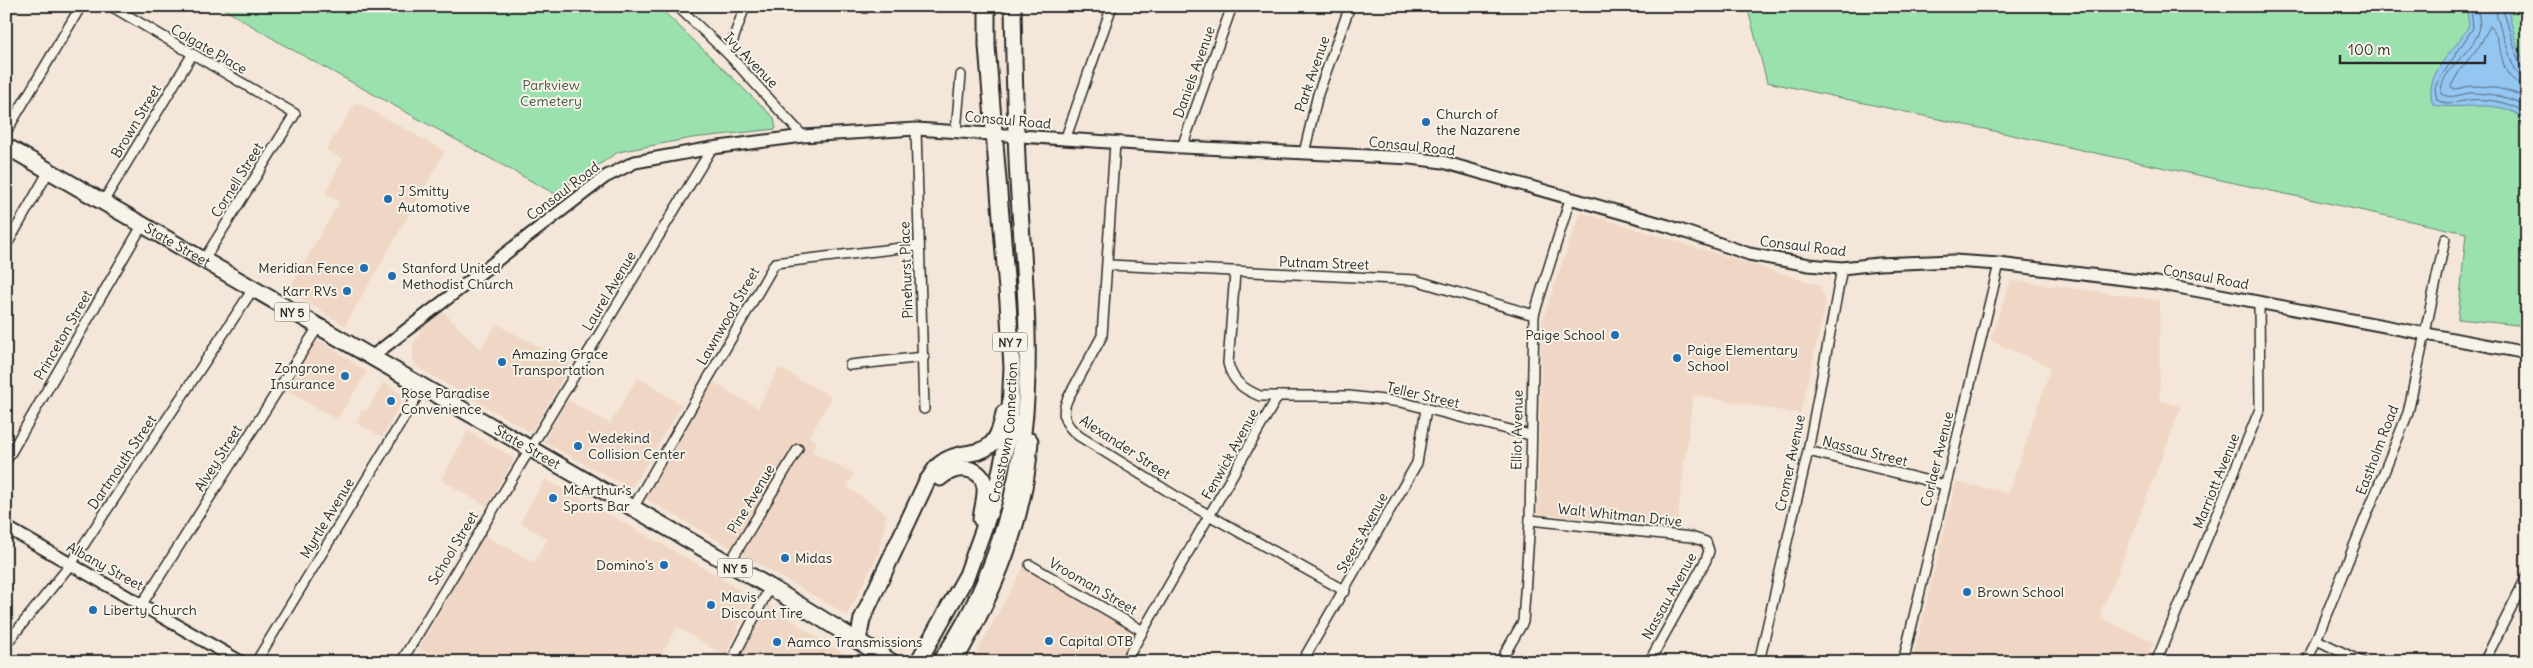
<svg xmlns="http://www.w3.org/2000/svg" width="2533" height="668" font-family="Delius,sans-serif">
<rect width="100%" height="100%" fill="#f4e6d8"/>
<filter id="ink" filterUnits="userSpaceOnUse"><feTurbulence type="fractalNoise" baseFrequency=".02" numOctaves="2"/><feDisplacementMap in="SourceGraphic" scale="10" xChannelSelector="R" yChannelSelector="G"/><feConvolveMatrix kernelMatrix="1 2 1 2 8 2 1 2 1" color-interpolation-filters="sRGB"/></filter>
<g filter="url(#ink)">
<g fill="#f0d7c5">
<polygon points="356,102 445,151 345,326 288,290 339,202 325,193 343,159 326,150"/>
<polygon points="1580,212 1819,285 1826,303 1800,414 1693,395 1677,525 1538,514 1542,321"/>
<polygon points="2011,280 2159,300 2160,400 2181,407 2114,583 2101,609 2102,619 2154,642 2145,662 1912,662 1956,482 2009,493 2051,367 1990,340"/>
<polygon points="442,310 480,349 497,324 571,364 534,429 528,431 417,367 413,359 413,345 424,327"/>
<polygon points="321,341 367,372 337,420 285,390 315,342"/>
<polygon points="779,368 832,397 809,437 817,442 812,452 854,474 847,487 887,514 878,555 847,615 645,498 712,382 758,408"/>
<polygon points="638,377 682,405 631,489 544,442 567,400 610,424"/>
<polygon points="384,382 405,396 382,437 356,422 362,411 367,410"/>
<polygon points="468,431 512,457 513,461 487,506 441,480"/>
<polygon points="545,479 708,570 751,598 725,656 677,627 657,662 441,662 419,648 483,535 534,562 548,539 520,522"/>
<polygon points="1024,566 1137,633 1119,662 971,662"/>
<polygon points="767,604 821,640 858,662 736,662"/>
</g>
<g fill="#9be1ae" stroke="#63866c">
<polygon points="219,6 658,6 774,118 776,129 692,138 618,152 555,194 282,44"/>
<polygon points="1747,6 2527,6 2527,326 2458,319 2466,233 1767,82"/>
</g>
<path fill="#93c6f0" stroke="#6988a1" d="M 2466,6 L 2507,6 L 2517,46 L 2527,69 L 2527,122 C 2503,96 2463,111 2433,105 C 2422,73 2456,51 2469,25 Z"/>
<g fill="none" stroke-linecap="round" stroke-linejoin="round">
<g stroke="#55697a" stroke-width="1">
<path d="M 2471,6 L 2473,28 L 2437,83 L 2435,89 L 2437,100 C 2448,106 2459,101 2471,100 C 2486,98 2516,103 2527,115"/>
<path d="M 2477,6 C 2478,12 2480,20 2480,26 C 2478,50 2439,69 2441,94 C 2452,100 2461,93 2472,93 C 2491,93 2511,98 2527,106"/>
<polyline points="2496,6 2497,17 2514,69 2519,75 2527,77"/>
<polyline points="2502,6 2520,66 2527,70"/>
<path d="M 2527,84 C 2495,83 2506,41 2490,26 L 2480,45 L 2460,70 L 2451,86 L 2453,89 C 2460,89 2466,86 2473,86 C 2491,86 2510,90 2527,98"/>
</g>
<defs>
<g id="minor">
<polyline points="111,6 295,114 203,261"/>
<polyline points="677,6 728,54 803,136"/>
<polyline points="865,8 866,6"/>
<polyline points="728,54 745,6"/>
<polyline points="916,129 924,409"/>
<polyline points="956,131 961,75"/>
<polyline points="6,132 81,6"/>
<polyline points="1065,140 1112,6"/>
<path d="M 1115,143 L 1102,336 L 1068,398 C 1060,415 1065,425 1079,436 L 1182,500 L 1345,591"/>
<polyline points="1182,147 1232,6"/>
<polyline points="1304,153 1318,94 1350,6"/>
<polyline points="103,202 192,55"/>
<polyline points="6,246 49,171"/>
<polyline points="1109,265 1415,280 1534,315"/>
<path d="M 1235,273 L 1228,363 C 1232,381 1243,389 1260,396 L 1349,396 L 1401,402 L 1530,435"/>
<polyline points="850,365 924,357"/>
<polyline points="1808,451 1945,485"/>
<polyline points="6,461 143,224"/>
<polyline points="633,508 775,263 918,246"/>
<polyline points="1530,520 1691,537 1706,542 1709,551 1706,560 1649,662"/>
<polyline points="729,564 798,449"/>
<polyline points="1030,565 1143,631"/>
<polyline points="142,604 318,327"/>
<polyline points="2317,640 2362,662"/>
<polyline points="6,644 71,564 253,289"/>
<polyline points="256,662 422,388"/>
<polyline points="401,662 712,148"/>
<polyline points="731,662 770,587"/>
<polyline points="1125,662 1278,396"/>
<polyline points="1302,662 1417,463 1426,409"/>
<polyline points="1500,662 1523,622 1530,520 1534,315 1570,199"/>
<polyline points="1759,662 1808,451 1842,268"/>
<polyline points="1903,662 1999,264"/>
<polyline points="2156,662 2260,409 2259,302"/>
<polyline points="2307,662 2408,413 2445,239"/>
<polyline points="2484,662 2527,576"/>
</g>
<g id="tertiary">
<polyline points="370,358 605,177 635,162 712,148 803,136 916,129 1182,147 1411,158 1443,162 1668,226 1749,254 1809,265 1842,268 1878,264 1954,261 1999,264 2157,283 2527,353"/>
<polyline points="6,527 241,662"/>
</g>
<g id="primary">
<path id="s1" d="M 6,146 L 770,587 L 892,662"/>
</g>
<g id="trunk">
<path d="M 940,478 C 953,465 982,464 985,487 C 986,497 982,510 981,519"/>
<path d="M 858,641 L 862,619 L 927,481 C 931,477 934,469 939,465 C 967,442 994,469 1004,413"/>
<path id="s2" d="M 918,662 L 967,575 L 994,500 L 1009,432 L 1012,367 L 1008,302 L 987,46 L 987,6"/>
<path d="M 940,662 C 987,596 1014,513 1023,433 C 1033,350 1023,263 1018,180 C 1015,122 1014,64 1013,6"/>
<path d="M 954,662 C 994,593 1025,520 1030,441"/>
</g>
</defs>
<use href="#minor" stroke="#2b2b2b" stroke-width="12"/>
<use href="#tertiary" stroke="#2b2b2b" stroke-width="15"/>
<use href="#primary" stroke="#2b2b2b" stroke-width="19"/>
<use href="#trunk" stroke="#2b2b2b" stroke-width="19"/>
<use href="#minor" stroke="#f7f3e8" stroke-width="9"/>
<use href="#tertiary" stroke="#f7f3e8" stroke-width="11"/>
<use href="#primary" stroke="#f7f3e8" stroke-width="15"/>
<use href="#trunk" stroke="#f7f3e8" stroke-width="15"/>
</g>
</g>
<g fill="#1f6fb2" stroke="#f7f3e8" stroke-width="2">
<circle cx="1426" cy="122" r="5"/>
<circle cx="388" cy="199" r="5"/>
<circle cx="364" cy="268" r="5"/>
<circle cx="392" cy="276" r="5"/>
<circle cx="347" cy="291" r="5"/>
<circle cx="1615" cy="335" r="5"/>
<circle cx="1677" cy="358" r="5"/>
<circle cx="502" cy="362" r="5"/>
<circle cx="345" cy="376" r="5"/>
<circle cx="391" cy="401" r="5"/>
<circle cx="578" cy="446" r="5"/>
<circle cx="553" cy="498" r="5"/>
<circle cx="785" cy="558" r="5"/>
<circle cx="664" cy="565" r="5"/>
<circle cx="1967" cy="592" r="5"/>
<circle cx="711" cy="605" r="5"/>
<circle cx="93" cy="610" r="5"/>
<circle cx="1049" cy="641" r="5"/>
<circle cx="777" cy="642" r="5"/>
</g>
<g text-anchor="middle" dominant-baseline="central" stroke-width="4" stroke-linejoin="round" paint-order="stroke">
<g fill="#f7f3e8" stroke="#686764" stroke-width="1">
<rect x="274.5" y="302.5" width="35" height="19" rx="4"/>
<rect x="992.5" y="332.5" width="35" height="19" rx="4"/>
<rect x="717.5" y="558.5" width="35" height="19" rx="4"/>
</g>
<g font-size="12" font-weight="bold" fill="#2b2b2b">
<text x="292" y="312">NY 5</text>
<text x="1010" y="342">NY 7</text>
<text x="735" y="568">NY 5</text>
</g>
<g font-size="14" fill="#2b2b2b" stroke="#f7f3e8">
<text transform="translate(209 49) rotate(30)">Colgate Place</text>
<text transform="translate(751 60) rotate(46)">Ivy Avenue</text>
<text transform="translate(1194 72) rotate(-70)">Daniels Avenue</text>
<text transform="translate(1312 74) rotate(-71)">Park Avenue</text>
<text transform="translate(1008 120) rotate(5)">Consaul Road</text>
<text transform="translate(136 121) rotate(-59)">Brown Street</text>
<text transform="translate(1412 146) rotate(6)">Consaul Road</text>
<text transform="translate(237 180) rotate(-58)">Cornell Street</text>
<text transform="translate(563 191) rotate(-37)">Consaul Road</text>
<text stroke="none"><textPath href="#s1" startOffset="198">State Street</textPath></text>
<text transform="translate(1803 246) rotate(7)">Consaul Road</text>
<text transform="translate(1324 263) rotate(2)">Putnam Street</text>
<text transform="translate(906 270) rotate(-92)">Pinehurst Place</text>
<text transform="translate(2206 277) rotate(10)">Consaul Road</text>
<text transform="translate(609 291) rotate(-59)">Laurel Avenue</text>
<text transform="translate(728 316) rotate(-60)">Lawnwood Street</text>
<text transform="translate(63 335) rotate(-60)">Princeton Street</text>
<text transform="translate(1423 395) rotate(13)">Teller Street</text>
<text transform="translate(1517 430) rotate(-89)">Elliot Avenue</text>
<text stroke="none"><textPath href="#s2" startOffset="248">Crosstown Connection</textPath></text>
<text transform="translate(1125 447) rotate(33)">Alexander Street</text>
<text stroke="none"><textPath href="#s1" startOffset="602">State Street</textPath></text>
<text transform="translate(2377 450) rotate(-69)">Eastholm Road</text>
<text transform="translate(1865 451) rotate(14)">Nassau Street</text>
<text transform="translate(1230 454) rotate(-61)">Fenwick Avenue</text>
<text transform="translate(218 458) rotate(-58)">Alvey Street</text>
<text transform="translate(1937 459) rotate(-76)">Corlaer Avenue</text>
<text transform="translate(122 462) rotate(-56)">Dartmouth Street</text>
<text transform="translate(1790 463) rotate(-78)">Cromer Avenue</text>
<text transform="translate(2216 481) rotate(-68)">Marriott Avenue</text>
<text transform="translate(751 499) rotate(-59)">Pine Avenue</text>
<text transform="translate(1620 515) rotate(6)">Walt Whitman Drive</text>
<text transform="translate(327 518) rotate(-59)">Myrtle Avenue</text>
<text transform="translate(1362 533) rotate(-61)">Steers Avenue</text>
<text transform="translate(453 548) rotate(-59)">School Street</text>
<text transform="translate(105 566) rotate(29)">Albany Street</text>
<text transform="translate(1093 586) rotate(30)">Vrooman Street</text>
<text transform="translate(1669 596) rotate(-61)">Nassau Avenue</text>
</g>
<g font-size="14" fill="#47584c" stroke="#f7f3e8">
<text x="551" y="85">Parkview<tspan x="551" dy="16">Cemetery</tspan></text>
</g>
<g font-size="14" fill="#2b2b2b" stroke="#f7f3e8" text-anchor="start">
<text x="1436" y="114">Church of<tspan x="1436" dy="16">the Nazarene</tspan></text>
<text x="398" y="191">J Smitty<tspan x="398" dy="16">Automotive</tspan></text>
<text x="354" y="268" text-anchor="end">Meridian Fence</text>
<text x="402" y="268">Stanford United<tspan x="402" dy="16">Methodist Church</tspan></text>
<text x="337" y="291" text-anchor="end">Karr RVs</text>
<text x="1605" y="335" text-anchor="end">Paige School</text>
<text x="1687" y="350">Paige Elementary<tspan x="1687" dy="16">School</tspan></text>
<text x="512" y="354">Amazing Grace<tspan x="512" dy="16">Transportation</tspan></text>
<text x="335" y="368" text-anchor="end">Zongrone<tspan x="335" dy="16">Insurance</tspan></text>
<text x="401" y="393">Rose Paradise<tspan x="401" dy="16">Convenience</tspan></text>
<text x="588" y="438">Wedekind<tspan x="588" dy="16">Collision Center</tspan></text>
<text x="563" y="490">McArthur's<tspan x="563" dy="16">Sports Bar</tspan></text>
<text x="795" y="558">Midas</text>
<text x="654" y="565" text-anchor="end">Domino's</text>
<text x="1977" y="592">Brown School</text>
<text x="721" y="597">Mavis<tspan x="721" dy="16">Discount Tire</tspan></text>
<text x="103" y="610">Liberty Church</text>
<text x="1059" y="641">Capital OTB</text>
<text x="787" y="642">Aamco Transmissions</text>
</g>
</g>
<rect width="2533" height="668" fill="none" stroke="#f7f3e8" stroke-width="25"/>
<rect x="12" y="12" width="2508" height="643" fill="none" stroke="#2b2b2b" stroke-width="2" filter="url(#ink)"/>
<path d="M2340 55v8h145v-8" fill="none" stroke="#2b2b2b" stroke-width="2.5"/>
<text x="2348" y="55" font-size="15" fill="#2b2b2b" stroke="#f7f3e8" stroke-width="4" paint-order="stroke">100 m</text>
</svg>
